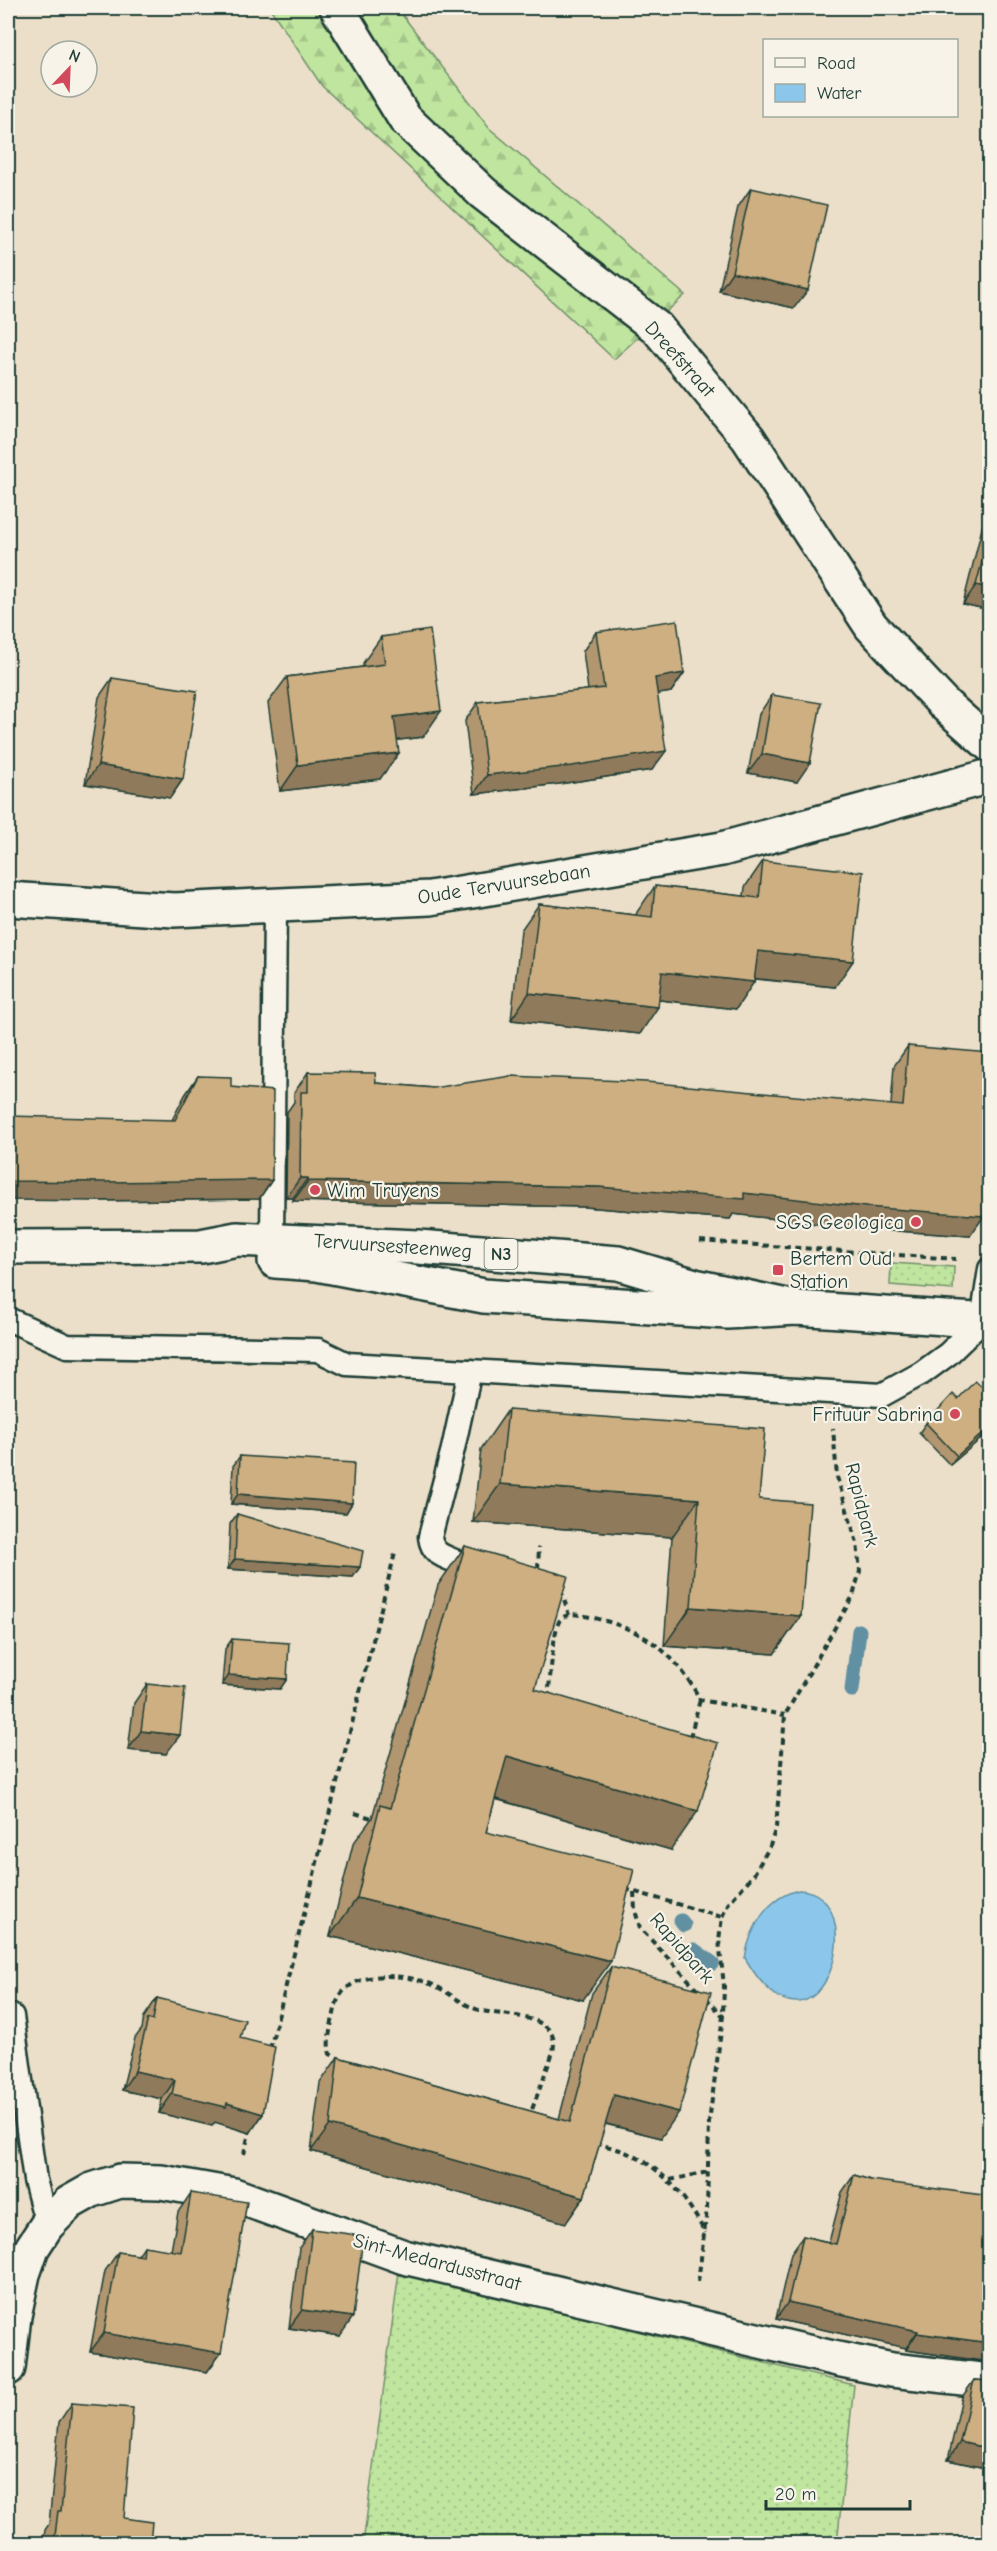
<svg xmlns="http://www.w3.org/2000/svg" width="997" height="2551" font-family="'Comic Neue',sans-serif">
<defs>
<pattern id="forest-firs" width="22" height="20" patternUnits="userSpaceOnUse" patternTransform="scale(1.5)"><rect width="22" height="20" fill="#c0e59f"/><path d="M5 1l3.5 6h-7zM16 11l3.5 6h-7z" fill="#a5c58a"/></pattern>
<pattern id="garden-dots" width="8" height="8" patternUnits="userSpaceOnUse" patternTransform="scale(1.5)"><rect width="8" height="8" fill="#c0e59f"/><path d="M2 2h.1M6 6h.1" fill="none" stroke="#a5c58a" stroke-width="1.8" stroke-linecap="round"/></pattern>
</defs>
<rect width="100%" height="100%" fill="#ebdfc9"/>
<filter id="ink" filterUnits="userSpaceOnUse"><feTurbulence type="fractalNoise" baseFrequency=".0167" numOctaves="2"/><feDisplacementMap in="SourceGraphic" scale="12" xChannelSelector="R" yChannelSelector="G"/><feConvolveMatrix kernelMatrix="1 2 1 2 8 2 1 2 1" color-interpolation-filters="sRGB"/></filter>
<g filter="url(#ink)">
<polygon fill="url(#forest-firs)" stroke="#70916a" stroke-width="1.5" points="270,8 397,8 489,128 685,295 614,359 322,86"/>
<g fill="url(#garden-dots)" stroke="#70916a" stroke-width="1.5">
<polygon points="891,1263 954,1267 953,1290 890,1285"/>
<polygon points="399,2272 854,2385 837,2543 363,2544"/>
</g>
<path fill="#8cc7eb" stroke="#6090a2" stroke-width="1.5" d="M 799,1890 C 877,1892 820,2087 745,1958 C 750,1928 767,1897 799,1890 Z"/>
<g fill="none" stroke-linecap="round" stroke-linejoin="round">
<g stroke="#6090a2" stroke-width="15">
<polyline points="852,1690 859,1631"/>
<polyline points="681,1921 684,1925"/>
<polyline points="694,1950 712,1963"/>
</g>
<defs>
<g id="service">
<polyline points="272,1239 275,906"/>
<polyline points="8,1319 67,1346 318,1350 347,1364 882,1395 922,1373 948,1354 982,1321 990,1269"/>
<path d="M 455,1561 C 442,1556 432,1553 430,1537 L 453,1449 L 470,1371"/>
<polyline points="12,2016 35,2180 47,2225"/>
</g>
<g id="minor">
<polyline points="337,8 405,119 483,193 657,328 748,438 871,626 944,704 990,745"/>
<polyline points="8,899 174,910 430,898 722,849 990,776"/>
<polyline points="8,2368 14,2316 23,2274 32,2248 47,2225 69,2203 92,2190 120,2181 161,2182 234,2195 404,2257 837,2359 892,2370 990,2381"/>
</g>
<g id="primary">
<polyline points="8,1247 201,1246 237,1239 418,1247 618,1263 695,1286 796,1308"/>
<polyline points="275,1261 317,1264 484,1296 727,1312 796,1308 990,1321"/>
</g>
</defs>
<use href="#service" stroke="#1f3d34" stroke-width="27"/>
<use href="#minor" stroke="#1f3d34" stroke-width="38"/>
<use href="#primary" stroke="#1f3d34" stroke-width="38"/>
<g stroke="#1f3d34" stroke-width="4" stroke-dasharray="6 4.5" stroke-linecap="butt">
<polyline points="700,1241 956,1259"/>
<polyline points="538,1569 539,1547"/>
<polyline points="561,1590 569,1615"/>
<path d="M 548,1698 C 550,1683 553,1629 560,1620 C 568,1611 580,1615 590,1617 C 643,1629 675,1651 700,1700 L 785,1715"/>
<polyline points="690,1737 700,1700"/>
<polyline points="355,1813 375,1819"/>
<polyline points="625,1889 722,1917"/>
<polyline points="634,1892 635,1910 640,1928 699,1991"/>
<polyline points="706,1998 723,2016"/>
<polyline points="270,2049 395,1553"/>
<path d="M 342,2060 L 330,2054 C 326,2040 332,2024 335,2009 C 342,1970 398,1972 428,1983 C 446,1989 459,2003 476,2009 C 499,2018 562,2010 553,2052 L 530,2115"/>
<path d="M 595,2144 C 647,2151 682,2187 705,2233"/>
<polyline points="244,2154 250,2129"/>
<polyline points="670,2180 708,2172"/>
<polyline points="698,2282 707,2210 709,2122 723,2016 724,1986 719,1940 722,1917 728,1904 754,1874 770,1846 776,1827 785,1715 853,1596 860,1571 857,1543 837,1477 833,1428"/>
</g>
<use href="#service" stroke="#f7f3e8" stroke-width="22"/>
<use href="#minor" stroke="#f7f3e8" stroke-width="33"/>
<use href="#primary" stroke="#f7f3e8" stroke-width="33"/>
</g>
<g fill="#b19670" stroke="#1f3d34" stroke-width="1.5">
<polygon points="751,188 794,308 719,291 738,207"/>
<polygon points="990,512 990,610 963,604 984,520"/>
<polygon points="596,632 684,673 671,692 657,694 652,770 559,784 474,794 465,721 478,702 588,690 583,651"/>
<polygon points="381,637 423,737 397,740 380,779 280,791 268,703 287,677 363,667 363,663"/>
<polygon points="112,678 183,779 170,798 85,784 99,697"/>
<polygon points="772,695 797,782 748,773 759,714"/>
<polygon points="763,861 835,987 755,979 736,1009 659,1000 640,1034 511,1020 521,930 539,904 636,915 637,912 655,886 744,896 745,887"/>
<polygon points="908,1046 970,1236 852,1228 733,1214 730,1219 585,1207 293,1201 293,1198 286,1198 287,1112 294,1102 294,1093 308,1072 376,1083 433,1088 891,1105 894,1066"/>
<polygon points="198,1076 231,1087 272,1180 259,1199 92,1201 172,1120 185,1095"/>
<polygon points="990,1393 990,1431 950,1465 919,1433 926,1423 958,1399"/>
<polygon points="508,1410 759,1499 801,1616 774,1654 664,1646 672,1537 473,1522 481,1449"/>
<polygon points="240,1456 352,1503 346,1513 231,1504 233,1466"/>
<polygon points="237,1514 360,1567 353,1577 228,1569 230,1524"/>
<polygon points="465,1546 535,1689 671,1850 495,1799 486,1832 583,2000 330,1936 353,1844 372,1818 438,1585"/>
<polygon points="232,1639 287,1679 280,1689 222,1685 225,1649"/>
<polygon points="147,1684 166,1754 128,1750 134,1703"/>
<polygon points="611,1967 661,2138 605,2124 584,2197 566,2223 311,2151 320,2083 338,2057 559,2119 592,1993"/>
<polygon points="157,1998 240,2038 263,2114 250,2133 215,2122 212,2126 159,2113 162,2099 122,2090 135,2038 142,2029 144,2017"/>
<polygon points="854,2175 870,2180 990,2362 906,2350 906,2348 776,2319 791,2253 803,2236 829,2242 842,2192"/>
<polygon points="191,2193 221,2353 207,2372 90,2352 105,2271 118,2252 138,2255 144,2246 171,2251 178,2212"/>
<polygon points="312,2229 340,2336 289,2328 299,2248"/>
<polygon points="974,2380 990,2381 990,2469 948,2460 962,2397"/>
<polygon points="72,2403 124,2518 150,2544 43,2544 45,2530 49,2524 59,2422"/>
</g>
<g fill="#907a5b" stroke="#1f3d34" stroke-width="1.5">
<polygon points="732,272 808,290 794,308 719,291"/>
<polygon points="976,585 990,588 990,610 963,604"/>
<polygon points="684,673 671,692 642,697 655,678"/>
<polygon points="441,711 423,737 376,743 394,717"/>
<polygon points="666,751 652,770 559,784 474,794 487,775"/>
<polygon points="399,753 380,779 280,791 298,765"/>
<polygon points="762,754 810,763 797,782 748,773"/>
<polygon points="98,765 183,779 170,798 85,784"/>
<polygon points="758,951 853,961 835,987 740,977"/>
<polygon points="662,972 754,982 736,1009 644,998"/>
<polygon points="529,993 658,1007 640,1034 511,1020"/>
<polygon points="300,1178 308,1178 293,1198 286,1198"/>
<polygon points="272,1180 259,1199 92,1201 8,1200 8,1181"/>
<polygon points="308,1181 599,1187 744,1193 984,1216 970,1236 852,1228 733,1214 730,1219 585,1207 293,1201"/>
<polygon points="990,1427 990,1431 950,1465 957,1456"/>
<polygon points="500,1484 699,1499 672,1537 473,1522"/>
<polygon points="238,1494 352,1503 346,1513 231,1504"/>
<polygon points="235,1559 360,1567 353,1577 228,1569"/>
<polygon points="691,1607 801,1616 774,1654 664,1646"/>
<polygon points="229,1675 287,1679 280,1689 222,1685"/>
<polygon points="141,1731 180,1735 166,1754 128,1750"/>
<polygon points="507,1756 698,1811 671,1850 480,1794"/>
<polygon points="357,1898 611,1961 583,2000 330,1936"/>
<polygon points="135,2071 175,2080 162,2099 122,2090"/>
<polygon points="172,2094 227,2103 263,2114 250,2133 215,2122 212,2126 159,2113"/>
<polygon points="614,2095 679,2112 661,2138 595,2121"/>
<polygon points="330,2125 584,2197 566,2223 311,2151"/>
<polygon points="788,2302 918,2331 906,2348 776,2319"/>
<polygon points="302,2310 353,2317 340,2336 289,2328"/>
<polygon points="104,2333 221,2353 207,2372 90,2352"/>
<polygon points="917,2333 990,2343 990,2362 906,2350"/>
<polygon points="960,2442 990,2449 990,2469 948,2460"/>
</g>
<g fill="#ceaf82" stroke="#1f3d34" stroke-width="1.5">
<polygon points="751,188 827,205 808,290 732,272"/>
<polygon points="990,532 990,588 976,585"/>
<polygon points="677,620 684,673 655,678 666,751 572,766 487,775 478,702 604,688 596,632"/>
<polygon points="430,630 441,711 394,717 399,753 298,765 287,677 385,664 381,637"/>
<polygon points="112,678 197,691 183,779 98,765"/>
<polygon points="772,695 821,703 810,763 762,754"/>
<polygon points="763,861 863,872 853,961 758,951 754,982 662,972 658,1007 529,993 539,904 652,917 655,886 759,898"/>
<polygon points="908,1046 990,1053 990,1088 984,1145 988,1145 984,1216 866,1207 744,1193 744,1199 599,1187 308,1181 308,1178 300,1178 301,1092 308,1092 308,1072 375,1073 376,1083 433,1088 511,1076 646,1082 903,1106"/>
<polygon points="198,1076 231,1077 231,1087 273,1091 272,1180 105,1182 8,1181 8,1116 175,1120"/>
<polygon points="975,1381 990,1393 990,1427 957,1456 926,1423 953,1394 958,1399"/>
<polygon points="508,1410 765,1429 759,1499 810,1503 801,1616 691,1607 699,1499 500,1484"/>
<polygon points="240,1456 354,1463 352,1503 238,1494"/>
<polygon points="237,1514 363,1551 360,1567 235,1559"/>
<polygon points="465,1546 568,1576 535,1689 718,1743 698,1811 507,1756 486,1832 634,1869 611,1961 357,1898 380,1805 390,1808"/>
<polygon points="232,1639 289,1643 287,1679 229,1675"/>
<polygon points="147,1684 185,1688 180,1735 141,1731"/>
<polygon points="611,1967 711,1992 679,2112 614,2095 584,2197 330,2125 338,2057 570,2122"/>
<polygon points="157,1998 245,2020 240,2038 275,2047 263,2114 227,2103 226,2107 172,2094 175,2080 135,2071 148,2019 153,2020"/>
<polygon points="854,2175 870,2180 990,2196 990,2343 917,2333 918,2331 788,2302 803,2236 836,2244"/>
<polygon points="191,2193 247,2202 221,2353 104,2333 118,2252 143,2256 144,2246 181,2252"/>
<polygon points="312,2229 350,2234 363,2238 353,2317 302,2310"/>
<polygon points="974,2380 990,2381 990,2449 960,2442"/>
<polygon points="72,2403 133,2408 124,2518 152,2522 150,2544 54,2544 58,2511 61,2511"/>
</g>
</g>
<g fill="#d1495b" stroke="#f7f3e8" stroke-width="2">
<circle cx="315" cy="1190" r="6"/>
<circle cx="916" cy="1222" r="6"/>
<rect x="772" y="1264" width="12" height="12" rx="3"/>
<circle cx="955" cy="1414" r="6"/>
</g>
<g text-anchor="middle" dominant-baseline="central" stroke-width="4.5" stroke-linejoin="round" paint-order="stroke">
<rect fill="#f7f3e8" stroke="#60746a" stroke-width="1.5" x="484.5" y="1239" width="33" height="30" rx="4.5"/>
<g font-size="18" font-weight="bold" fill="#1f3d34">
<text x="501" y="1254">N3</text>
</g>
<g font-size="20" fill="#1f3d34" stroke="#f7f3e8">
<text transform="translate(680 359) rotate(48)">Dreefstraat</text>
<text transform="translate(504 884) rotate(-9)">Oude Tervuursebaan</text>
<text transform="translate(393 1246) rotate(4)">Tervuursesteenweg</text>
<text transform="translate(862 1505) rotate(76)">Rapidpark</text>
<text transform="translate(682 1948) rotate(49)">Rapidpark</text>
<text transform="translate(437 2262) rotate(15)">Sint-Medardusstraat</text>
</g>
<g font-size="20" fill="#1f3d34" stroke="#f7f3e8" text-anchor="start">
<text x="327" y="1190">Wim Truyens</text>
<text x="904" y="1222" text-anchor="end">SGS Geologica</text>
<text x="790" y="1258">Bertem Oud<tspan x="790" dy="23">Station</tspan></text>
<text x="943" y="1414" text-anchor="end">Frituur Sabrina</text>
</g>
</g>
<rect width="997" height="2551" fill="none" stroke="#f7f3e8" stroke-width="30"/>
<rect x="15" y="15" width="967" height="2521" fill="none" stroke="#1f3d34" stroke-width="2" filter="url(#ink)"/>
<rect x="763" y="39" width="195" height="78" fill="#f7f3e8" stroke="#a1aaa0" stroke-width="1.5"/>
<rect x="775" y="58" width="30" height="9" fill="#f7f3e8" stroke="#a1aaa0" stroke-width="1.5"/>
<text x="817" y="69" font-size="18" fill="#1f3d34">Road</text>
<rect x="775" y="84" width="30" height="18" fill="#8cc7eb" stroke="#a1aaa0" stroke-width="1.5"/>
<text x="817" y="99" font-size="18" fill="#1f3d34">Water</text>
<g transform="translate(69 69) rotate(23)"><circle r="28" fill="#f7f3e8" stroke="#a1aaa0" stroke-width="1.5"/>
<path d="M0-4.5L10 22L0 15L-10 22Z" fill="#d1495b"/>
<text y="-9" font-size="16" font-weight="bold" text-anchor="middle" fill="#1f3d34">N</text>
</g>
<path d="M766 2500v9h144v-9" fill="none" stroke="#1f3d34" stroke-width="3"/>
<text x="775" y="2500" font-size="18" fill="#1f3d34" stroke="#f7f3e8" stroke-width="4.5" paint-order="stroke">20 m</text>
</svg>
